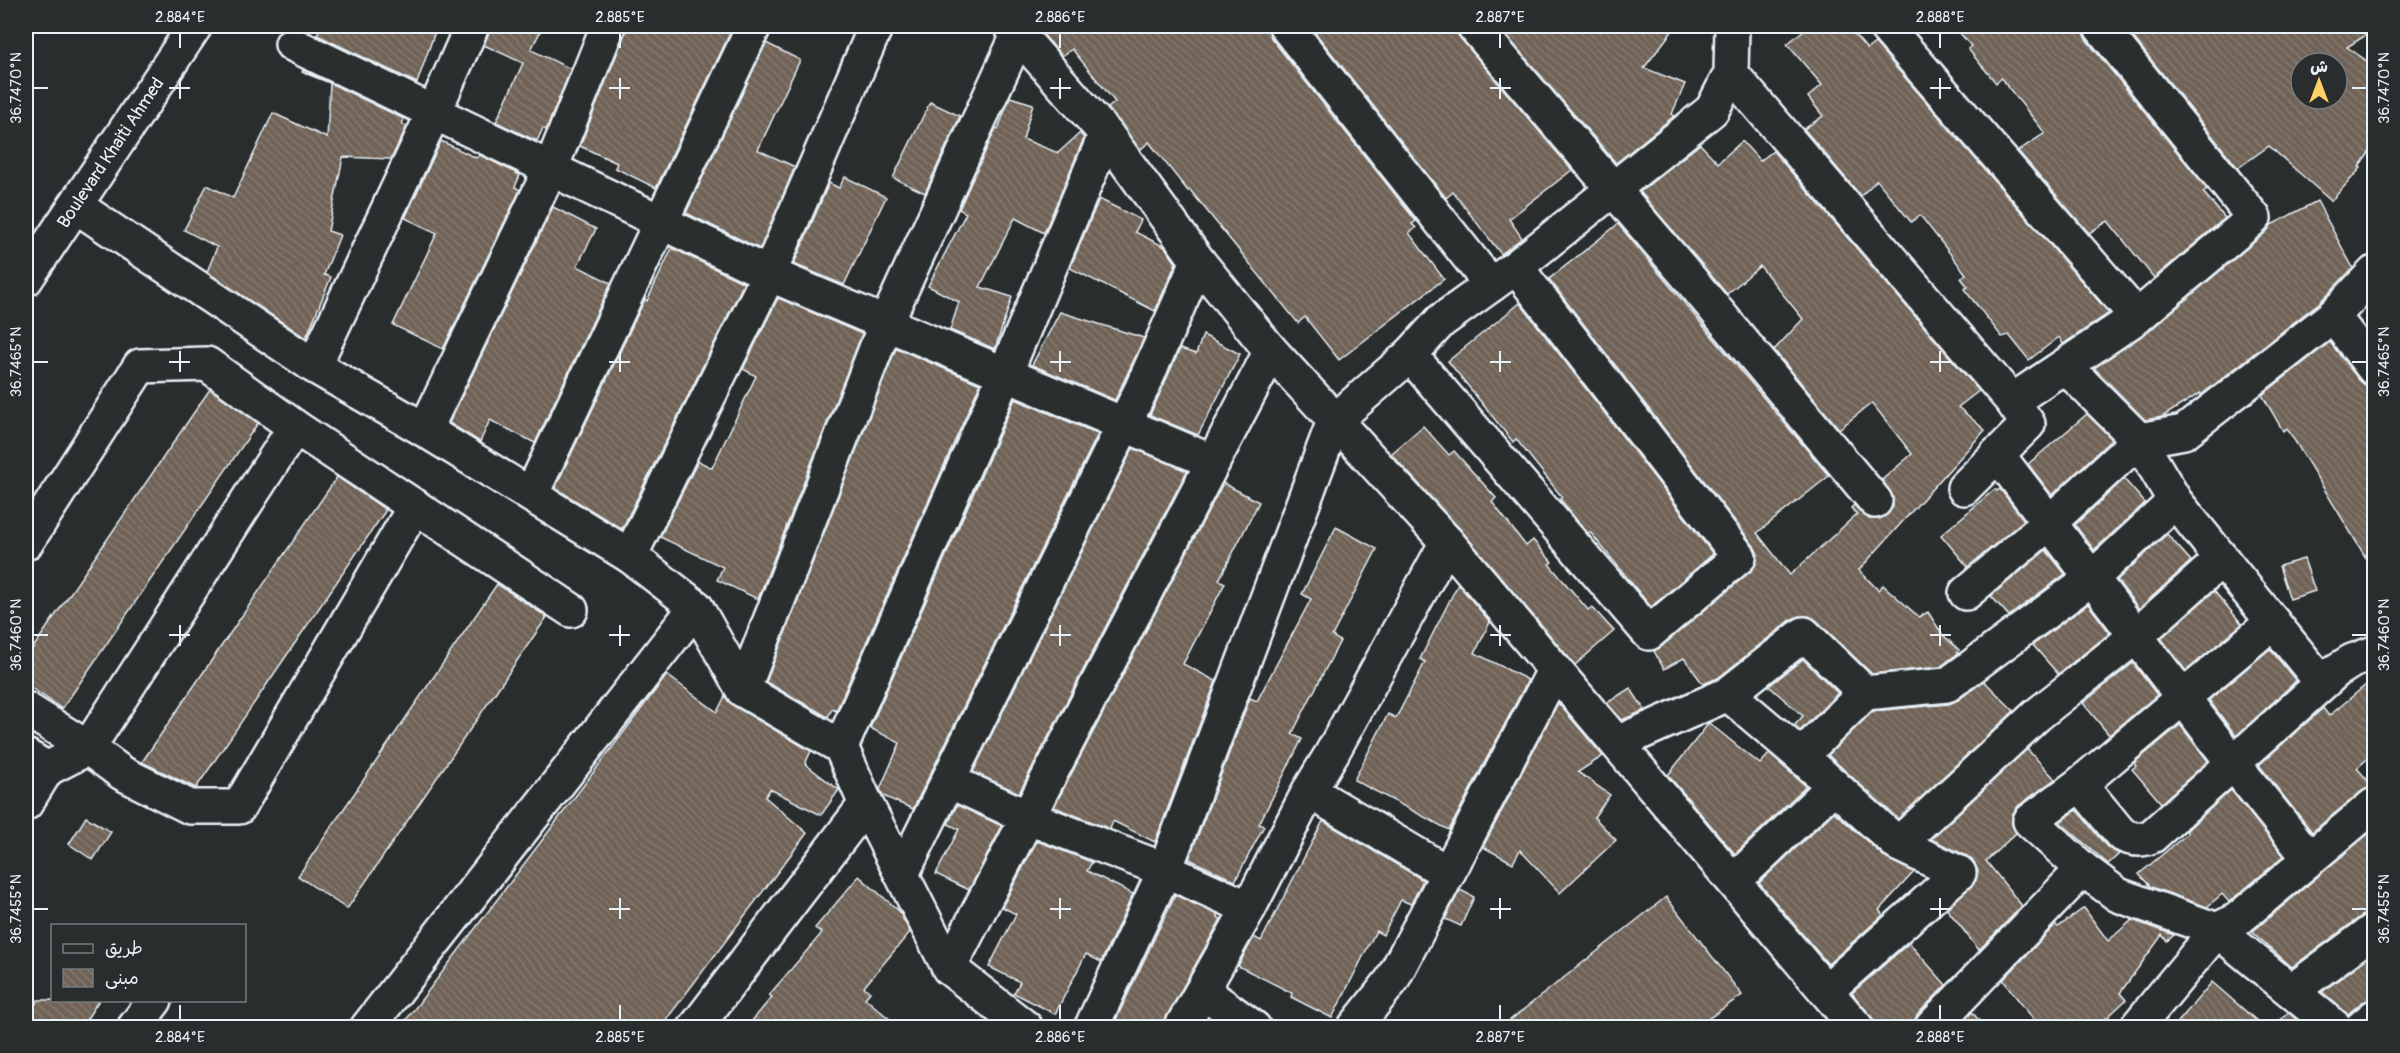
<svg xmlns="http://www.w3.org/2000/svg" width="2400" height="1053" font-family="Pangolin,'Playpen Sans Arabic',sans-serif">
<defs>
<pattern id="building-back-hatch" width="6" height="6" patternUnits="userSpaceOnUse" patternTransform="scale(1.5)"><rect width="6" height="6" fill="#6f6256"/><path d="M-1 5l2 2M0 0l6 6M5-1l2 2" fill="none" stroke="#84796f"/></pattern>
</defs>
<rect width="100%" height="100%" fill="#2a2d2e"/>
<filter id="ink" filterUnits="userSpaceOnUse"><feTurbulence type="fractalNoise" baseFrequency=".0167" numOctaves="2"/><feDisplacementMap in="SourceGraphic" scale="12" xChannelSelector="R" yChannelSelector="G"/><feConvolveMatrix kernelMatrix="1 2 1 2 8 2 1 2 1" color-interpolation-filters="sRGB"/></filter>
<g filter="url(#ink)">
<g fill="url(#building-back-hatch)" stroke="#e8f1f8" stroke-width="1.5" fill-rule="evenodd">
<polygon points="320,26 437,26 417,83 317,35"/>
<polygon points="490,26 543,26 531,50 571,69 546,130 543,128 537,141 496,122 523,63 484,45"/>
<polygon points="628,26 733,27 656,188 615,168 617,163 580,146"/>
<polygon points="1039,26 1268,26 1271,38 1416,221 1412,224 1416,228 1409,233 1444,279 1339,360 1305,317 1298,323 1190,190 1188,191 1149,142 1140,150 1108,108 1115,102 1072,49 1062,56 1039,30"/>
<polygon points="1310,26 1456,26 1460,38 1572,170 1509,219 1522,238 1501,254 1453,192 1446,198"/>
<polygon points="1498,26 1676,26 1644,68 1685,84 1672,114 1674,116 1616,163"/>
<polygon points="1809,26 1847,26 1867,49 1875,43 2109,313 2063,344 2059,337 2029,360 2009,335 2002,337 1964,289 1968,287 1961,278 1966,274 1920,215 1911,222 1877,180 1861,196 1804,129 1823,116 1808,97 1822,85 1787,44"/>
<polygon points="1954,26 2082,26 2085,38 2207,189 2203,192 2225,218 2154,278 2108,221 2089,233 2018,151 2045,133 2001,78 1996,83 1968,49 1971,46"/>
<path d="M 2124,26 L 2374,26 L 2374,30 L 2347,47 L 2374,66 L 2374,146 L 2359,167 L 2361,168 L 2331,201 L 2269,146 L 2238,168 ZM 2301,63 L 2337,63 L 2337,99 L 2301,99 Z"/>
<polygon points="766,43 800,60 758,150 795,167 760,249 686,213"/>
<polygon points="303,70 404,119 402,124 407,126 391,159 343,157 328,231 340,235 324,275 331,277 306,338 207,272 217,247 184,230 207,185 233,198 273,113 327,138 330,83 302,72"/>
<polygon points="1010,97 1033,104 1023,139 1058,153 1080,133 1084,138 1044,233 1015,218 980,287 1012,297 995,349 950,330 959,302 928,286 966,213 959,209 996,128 998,129"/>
<polygon points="930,102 960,116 925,193 893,178"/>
<polygon points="441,141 476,158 480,155 520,175 515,187 520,190 443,349 393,325 437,233 405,218"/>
<polygon points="1742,141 1760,161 1773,151 1979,391 1958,407 1985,430 1859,570 1878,590 1883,585 1919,617 1928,612 1942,634 1959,650 1957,654 1940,667 1872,674 1817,621 1809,616 1800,616 1792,619 1718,678 1703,684 1684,658 1664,669 1654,651 1661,647 1751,571 1756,564 1758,555 1754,546 1549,279 1618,224 1829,476 1757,533 1790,575 1857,514 1851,508 1854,505 1869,519 1879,519 1887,515 1893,507 1893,498 1882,480 1912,454 1872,403 1839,429 1774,350 1803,319 1760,266 1727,294 1640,192 1700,144 1718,163"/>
<polygon points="845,177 886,197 844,285 794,264 829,183 839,188"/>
<polygon points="1099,199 1141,220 1135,232 1165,247 1176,263 1155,311 1070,268"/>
<polygon points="2317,201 2353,268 2320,302 2201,395 2200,393 2162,417 2145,420 2094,368 2149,331 2266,232 2271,225"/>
<polygon points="553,207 596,229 577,266 611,283 535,443 490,420 480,442 449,423"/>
<polygon points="672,248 744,283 622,529 555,488 645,299 647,301"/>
<polygon points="778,298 862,334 758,599 717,580 723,567 660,537 698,461 712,468 756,376 743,369"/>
<polygon points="1520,303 1713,554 1651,607 1590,532 1588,533 1579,523 1560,499 1562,497 1516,439 1513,442 1448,361"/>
<polygon points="1060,312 1144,338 1115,400 1032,365"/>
<polygon points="1203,335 1240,354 1198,435 1150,415 1180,349 1196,354"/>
<polygon points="2330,342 2359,380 2371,387 2374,393 2374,571 2287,428 2283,431 2262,395"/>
<polygon points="896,348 980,384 836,711 832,709 828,717 766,682"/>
<polygon points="210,389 258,423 62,709 26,684 26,658"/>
<polygon points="1015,399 1098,434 913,809 883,796 880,789 900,743 870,728"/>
<polygon points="2087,414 2112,439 2052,495 2028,464"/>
<polygon points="1423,426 1449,455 1454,451 1496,498 1492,502 1526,546 1533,540 1552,562 1549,564 1588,610 1592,607 1614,631 1575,665 1461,530 1391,454"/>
<polygon points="1133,448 1187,471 1019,793 973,772"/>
<polygon points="337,477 386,510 196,788 142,762"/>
<polygon points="2124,479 2145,503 2094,550 2075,525"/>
<polygon points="1223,483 1259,502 1219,580 1225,583 1183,664 1216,681 1155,842 1113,821 1110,829 1054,807"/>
<polygon points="1995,489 1997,491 2000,489 2024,520 1968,567 1941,535"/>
<polygon points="1336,527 1377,549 1332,636 1340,641 1292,734 1302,739 1259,824 1264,826 1235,881 1189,859 1250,698 1257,701 1311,599 1302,594"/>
<polygon points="2167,534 2191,561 2139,609 2117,580"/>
<polygon points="2046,550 2065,574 2009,616 1991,596"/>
<polygon points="2304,559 2315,591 2290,599 2279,566"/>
<polygon points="497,584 547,617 347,909 298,876"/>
<polygon points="1458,584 1490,622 1475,653 1528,680 1449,830 1354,780 1388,714 1396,718 1425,662 1420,659"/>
<polygon points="2214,591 2242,624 2186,671 2161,638"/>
<polygon points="2088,604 2110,633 2058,674 2033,645"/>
<polygon points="2270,649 2296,681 2236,736 2209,700"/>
<polygon points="1803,659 1838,693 1800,731 1794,726 1803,716 1769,686"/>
<polygon points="2133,663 2157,695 2109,735 2083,703"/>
<polygon points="667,675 717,712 725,696 734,706 811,751 805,764 839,790 821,815 770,789 765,797 807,833 660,1028 400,1028"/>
<polygon points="2374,678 2374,753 2357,768 2373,787 2362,791 2312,832 2259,765 2323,708 2329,716"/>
<polygon points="1984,681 2014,711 1898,819 1828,755 1873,711 1949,704 1958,700"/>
<polygon points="1630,688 1645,710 1622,720 1607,703"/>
<polygon points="1558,703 1603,756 1578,772 1610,795 1594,817 1616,840 1560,893 1520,850 1513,863 1483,847"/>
<polygon points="1709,723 1760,764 1769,754 1806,786 1735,854 1668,775"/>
<polygon points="2180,725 2208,761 2161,803 2132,769 2136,766 2134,763"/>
<polygon points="2027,749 2055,779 2018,806 2012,815 2012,825 2016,833 1986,861 2022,906 1979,950 1947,909 1976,880 1978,871 1974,862 1967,856 1931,839"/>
<polygon points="2231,790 2284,856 2229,902 2222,894 2207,907 2151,887 2139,874 2188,833 2186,831"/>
<polygon points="957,805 1002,826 969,890 936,874 959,829 948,824"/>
<polygon points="2077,810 2106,846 2119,854 2108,864 2060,822"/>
<polygon points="1834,812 1886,858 1914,872 1879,910 1883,915 1828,964 1759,883"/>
<polygon points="86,817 111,832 93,860 69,844"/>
<polygon points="1323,821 1423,880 1411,904 1401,900 1383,935 1376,931 1332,1018 1291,997 1292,993 1238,966 1254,937 1261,941"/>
<polygon points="2374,829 2374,912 2363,915 2292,967 2252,932"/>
<polygon points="1037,841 1092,862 1087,871 1133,894 1101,962 1086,954 1055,1014 1014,993 1020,982 989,967 1016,914 1002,907"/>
<polygon points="859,876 899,911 910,932 864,987 870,992 865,998 900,1028 746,1028 772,997 769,995 822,933 815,928"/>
<polygon points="1460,890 1474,897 1461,926 1445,919"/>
<polygon points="1175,895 1218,915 1217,917 1221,919 1160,1028 1112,1028"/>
<polygon points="1666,897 1742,995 1695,1028 1500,1028"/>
<polygon points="2084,908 2108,941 2132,920 2174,935 2167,941 2162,935 2120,993 2126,1000 2096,1028 2040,1028 2003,980 2055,925 2058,927"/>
<polygon points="1909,943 1946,985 1917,1015 1913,1028 1875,1028 1871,1016 1852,993"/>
<polygon points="2374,953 2374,999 2362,1002 2348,1014 2322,992"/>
<polygon points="2212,982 2265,1028 2173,1028"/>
<polygon points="38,1000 99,1000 81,1028 26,1028 26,1019"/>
<polygon points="1972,1012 1985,1028 1957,1028"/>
<polygon points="2289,1013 2306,1028 2271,1028"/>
</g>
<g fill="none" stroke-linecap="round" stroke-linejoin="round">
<defs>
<g id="minor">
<polyline points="1011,26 1106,134 1198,261 1271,351 1447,542 1857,1028"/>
<polyline points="1286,26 1491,285"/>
<polyline points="1474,26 1690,279 1875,501"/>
<polyline points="1885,26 2137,317 2012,401"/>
<polyline points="2100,26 2254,218 2137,317"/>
<polyline points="292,44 769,274 1213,462"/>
<polyline points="1731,73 2012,401 2028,424 1964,488"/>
<polyline points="76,206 314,366 425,430 630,556 696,607 743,690 841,747 866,804 949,968 1026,1028"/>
<polyline points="2333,316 2374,369"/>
<polyline points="1410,355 1649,633 1739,557 1516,267"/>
<polyline points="314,366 434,112 472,26"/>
<polyline points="2066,367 2139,440 2175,501 2322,683"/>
<polyline points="425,430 551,168 608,26"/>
<polyline points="1997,454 2233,763 2310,859"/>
<polyline points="531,495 754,26"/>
<polyline points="26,543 140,366 207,364 295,427 571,610"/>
<polyline points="630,556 769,274 876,26"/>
<polyline points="1966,593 2049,523 2139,440 2184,432 2333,316 2374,273"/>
<polyline points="2273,622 2080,784 2030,821 2083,869 2118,895 2217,930 2336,1028"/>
<polyline points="743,690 886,323 1019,33 1021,26"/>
<polyline points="1728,694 1801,756 1898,844 1959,873 1826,991"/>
<polyline points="26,709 88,748 122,773 190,807 239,807 415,506"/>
<polyline points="1617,743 1728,694 1804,634 1865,693"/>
<polyline points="841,747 1005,374 1106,134"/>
<polyline points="26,756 47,769 26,803"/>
<polyline points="1801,756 1865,693 1947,685 2092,578 2175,501"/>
<polyline points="47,769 88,748 295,427"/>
<polyline points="949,781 1027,817 1165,870 1249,908"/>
<path d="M 2080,784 L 2121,834 C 2132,840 2141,841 2152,836 L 2336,671 L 2352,661 L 2374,653"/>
<polyline points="1309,791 1448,873"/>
<polyline points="1898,844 2037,715 2136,636 2222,559"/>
<polyline points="902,874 1142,388 1198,261"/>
<polyline points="1734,881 1834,786"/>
<polyline points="949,968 1271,351"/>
<polyline points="2293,990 2374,930"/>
<polyline points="1203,991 1254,1028"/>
<polyline points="134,1028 155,1000"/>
<polyline points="367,1028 696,607"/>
<polyline points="695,1028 866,804"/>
<polyline points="1091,1028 1165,870 1334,421 1410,355 1441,321 1516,267 1712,110 1731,73 1732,26"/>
<polyline points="1181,1028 1249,908 1309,791 1332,753 1447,542"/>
<polyline points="1354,1028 1392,980 1554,671"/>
<polyline points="1931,1028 2083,869"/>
<polyline points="2136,1028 2217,930 2238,919 2374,805"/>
<polyline points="2361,1028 2374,1017"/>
</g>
<g id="highway">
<path id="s1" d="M 26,279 L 195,26"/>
</g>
</defs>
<use href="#minor" stroke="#e8f1f8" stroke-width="38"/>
<use href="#highway" stroke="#e8f1f8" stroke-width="38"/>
<use href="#minor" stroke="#2a2d2e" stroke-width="33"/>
<use href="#highway" stroke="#2a2d2e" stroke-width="33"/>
</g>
</g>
<path fill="none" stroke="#e8f1f8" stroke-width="2" d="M 180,33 L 180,48M 620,33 L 620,48M 1060,33 L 1060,48M 1500,33 L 1500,48M 1940,33 L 1940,48M 180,78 L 180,99M 620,78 L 620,99M 1060,78 L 1060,99M 1500,78 L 1500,99M 1940,78 L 1940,99M 33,88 L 48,88M 169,88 L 190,88M 609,88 L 630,88M 1050,88 L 1071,88M 1490,88 L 1511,88M 1930,88 L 1951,88M 2352,88 L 2367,88M 180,351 L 180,372M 620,351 L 620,372M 1060,351 L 1060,372M 1500,351 L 1500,372M 1940,351 L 1940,372M 33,362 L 48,362M 169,362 L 190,362M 609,362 L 630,362M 1050,362 L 1071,362M 1490,362 L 1511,362M 1930,362 L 1951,362M 2352,362 L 2367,362M 180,625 L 180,646M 620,625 L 620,646M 1060,625 L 1060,646M 1500,625 L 1500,646M 1940,625 L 1940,646M 33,635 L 48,635M 169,635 L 190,635M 609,635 L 630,635M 1050,635 L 1071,635M 1490,635 L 1511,635M 1930,635 L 1951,635M 2352,635 L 2367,635M 620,898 L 620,919M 1060,898 L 1060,919M 1500,898 L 1500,919M 1940,898 L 1940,919M 33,909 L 48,909M 609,909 L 630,909M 1050,909 L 1071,909M 1490,909 L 1511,909M 1930,909 L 1951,909M 2352,909 L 2367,909M 180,1005 L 180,1020M 620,1005 L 620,1020M 1060,1005 L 1060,1020M 1500,1005 L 1500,1020M 1940,1005 L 1940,1020"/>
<g text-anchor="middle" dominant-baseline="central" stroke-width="4.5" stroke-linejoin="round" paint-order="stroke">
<g font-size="18" fill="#e8f1f8" stroke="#2a2d2e">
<text stroke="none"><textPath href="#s1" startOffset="152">Boulevard Khaiti Ahmed</textPath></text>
</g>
</g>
<rect width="2400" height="1053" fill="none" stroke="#2a2d2e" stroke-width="66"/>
<rect x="51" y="924" width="195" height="78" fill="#2a2d2e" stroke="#767b7f" stroke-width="1.5"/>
<rect x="63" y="944" width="30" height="9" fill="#2a2d2e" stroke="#767b7f" stroke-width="1.5"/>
<text x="105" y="954" font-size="18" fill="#e8f1f8">طريق</text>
<rect x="63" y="969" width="30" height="18" fill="url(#building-back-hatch)" stroke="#767b7f" stroke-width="1.5"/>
<text x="105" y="984" font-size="18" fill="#e8f1f8">مبنى</text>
<g transform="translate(2319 81)"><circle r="28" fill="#2a2d2e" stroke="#767b7f" stroke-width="1.5"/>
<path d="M0-4.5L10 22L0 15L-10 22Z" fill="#ffd166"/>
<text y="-9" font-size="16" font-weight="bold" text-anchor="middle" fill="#e8f1f8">ش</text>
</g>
<rect x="33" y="33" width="2334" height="987" fill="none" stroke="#e8f1f8" stroke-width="2"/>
<g font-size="15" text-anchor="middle" fill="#e8f1f8">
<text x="180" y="22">2.884°E</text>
<text x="620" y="22">2.885°E</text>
<text x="1060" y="22">2.886°E</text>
<text x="1500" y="22">2.887°E</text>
<text x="1940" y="22">2.888°E</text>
<text transform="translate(16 88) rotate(-90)" y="5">36.7470°N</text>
<text transform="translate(2384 88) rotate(-90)" y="5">36.7470°N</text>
<text transform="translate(16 362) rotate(-90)" y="5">36.7465°N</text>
<text transform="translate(2384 362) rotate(-90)" y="5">36.7465°N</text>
<text transform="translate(16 635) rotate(-90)" y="5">36.7460°N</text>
<text transform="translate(2384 635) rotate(-90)" y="5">36.7460°N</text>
<text transform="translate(16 909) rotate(-90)" y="5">36.7455°N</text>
<text transform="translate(2384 909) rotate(-90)" y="5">36.7455°N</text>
<text x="180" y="1042">2.884°E</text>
<text x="620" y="1042">2.885°E</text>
<text x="1060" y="1042">2.886°E</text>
<text x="1500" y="1042">2.887°E</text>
<text x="1940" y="1042">2.888°E</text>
</g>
</svg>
